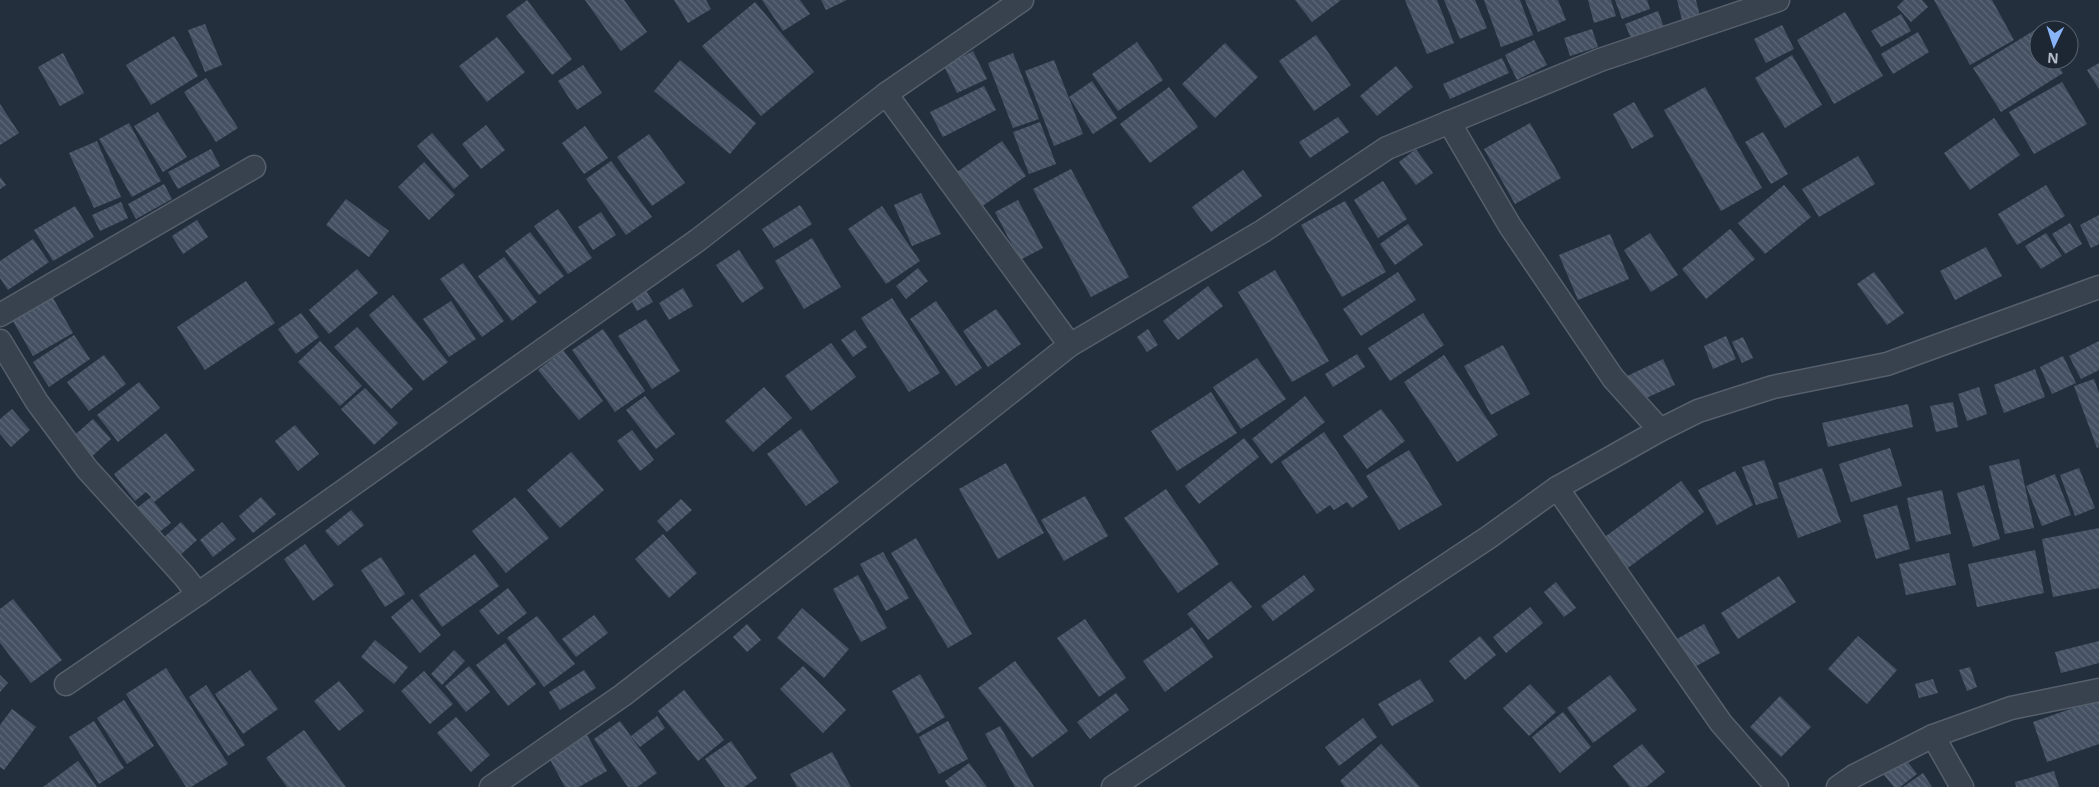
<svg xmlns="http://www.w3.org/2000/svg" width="2099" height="787" font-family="'Noto Sans',sans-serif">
<defs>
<pattern id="building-back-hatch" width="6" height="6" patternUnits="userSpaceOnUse" patternTransform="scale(1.25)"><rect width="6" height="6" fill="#455162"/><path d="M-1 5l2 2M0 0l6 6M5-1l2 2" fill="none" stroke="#5d6877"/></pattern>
</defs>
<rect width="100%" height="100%" fill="#242f3e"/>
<g fill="url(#building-back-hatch)">
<polygon points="527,0 572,59 552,75 506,16"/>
<polygon points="585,0 624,0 647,32 621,51"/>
<polygon points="674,0 706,0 711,9 688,23"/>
<polygon points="762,0 800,0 810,14 783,31"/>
<polygon points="821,0 847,0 826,10"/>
<polygon points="1295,0 1341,0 1312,22"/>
<polygon points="1405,0 1437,0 1454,43 1427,54"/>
<polygon points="1444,0 1475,0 1487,28 1460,39"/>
<polygon points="1484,0 1520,0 1533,35 1501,47"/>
<polygon points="1525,0 1558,0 1566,20 1538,32"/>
<polygon points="1588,0 1611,0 1616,16 1594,23"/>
<polygon points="1615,0 1647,0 1650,9 1622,19"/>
<polygon points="1677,0 1696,0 1702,25 1684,28"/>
<polygon points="1904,0 1922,0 1928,7 1911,22 1897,7"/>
<polygon points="1934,0 1992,0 2014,40 1970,65"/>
<polygon points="755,2 814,72 761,116 702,46"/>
<polygon points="1658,11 1665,30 1633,43 1625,24"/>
<polygon points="1845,12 1883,76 1834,104 1797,40"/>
<polygon points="1901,14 1911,31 1881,47 1871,31"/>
<polygon points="205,24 222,65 205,72 188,30"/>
<polygon points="1782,25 1794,49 1766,63 1754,39"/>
<polygon points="1592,29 1598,47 1570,56 1564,38"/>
<polygon points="2035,30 2039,36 2039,60 2054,60 2063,73 2001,112 1973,68"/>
<polygon points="1918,32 1929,52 1893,74 1881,54"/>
<polygon points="1316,35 1351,85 1314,111 1279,61"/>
<polygon points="174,36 198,76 151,105 126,65"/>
<polygon points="497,37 525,72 487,102 459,66"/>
<polygon points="1534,40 1547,65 1517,80 1505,55"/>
<polygon points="1137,42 1163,80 1118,111 1092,74"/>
<polygon points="1225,43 1258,77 1215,118 1182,84"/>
<polygon points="973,51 987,79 957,93 944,66"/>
<polygon points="63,53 84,93 60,106 38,67"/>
<polygon points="1013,53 1039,119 1013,128 988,63"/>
<polygon points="1792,55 1822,105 1785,128 1755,78"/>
<polygon points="1502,58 1509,73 1450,99 1443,84"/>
<polygon points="680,60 756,123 730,154 654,91"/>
<polygon points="1054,60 1083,134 1054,146 1025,71"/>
<polygon points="2099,63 2099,89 2087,70"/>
<polygon points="583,65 602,93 577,110 558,81"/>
<polygon points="1396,66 1413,87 1377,116 1360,96"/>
<polygon points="206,78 238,128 216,142 184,92"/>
<polygon points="1092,81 1117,118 1093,134 1069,97"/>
<polygon points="2062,82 2087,124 2034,154 2009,112"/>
<polygon points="984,86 996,110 943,137 930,112"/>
<polygon points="1169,87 1198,127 1150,163 1120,124"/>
<polygon points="1705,87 1762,188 1721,211 1664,110"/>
<polygon points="1634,102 1654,136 1632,149 1613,114"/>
<polygon points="0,104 19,133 0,145"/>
<polygon points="158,112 187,157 163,172 134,126"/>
<polygon points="1338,117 1349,132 1310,158 1299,142"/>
<polygon points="1994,118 2020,155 1970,190 1944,153"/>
<polygon points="1040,122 1056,164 1029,174 1013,132"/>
<polygon points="129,123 161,181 132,197 99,139"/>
<polygon points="1530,123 1561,178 1515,204 1484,149"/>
<polygon points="486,125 505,150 481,169 462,144"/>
<polygon points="585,126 608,158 584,174 562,143"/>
<polygon points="1763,132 1788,174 1771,184 1745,142"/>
<polygon points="432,133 469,176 454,189 417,146"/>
<polygon points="649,134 685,183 652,206 617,157"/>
<polygon points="97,141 121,197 94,208 69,153"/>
<polygon points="1002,141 1026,176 981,207 957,172"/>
<polygon points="211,149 220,166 178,189 168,172"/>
<polygon points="1416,149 1433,173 1416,185 1399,162"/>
<polygon points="1858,156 1875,184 1819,217 1802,189"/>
<polygon points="611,161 652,217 626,235 586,179"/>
<polygon points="424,162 455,195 429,220 398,187"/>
<polygon points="1071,169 1129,277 1091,297 1033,189"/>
<polygon points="1243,170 1262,196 1211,232 1192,207"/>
<polygon points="0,177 6,185 0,189"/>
<polygon points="1383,181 1407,219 1378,238 1354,200"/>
<polygon points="164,184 172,199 136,219 128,204"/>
<polygon points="1784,185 1811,217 1765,254 1738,223"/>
<polygon points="2046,185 2065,216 2017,245 1998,214"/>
<polygon points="921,193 941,234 912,246 894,205"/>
<polygon points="346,199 389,231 369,257 326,225"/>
<polygon points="1018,200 1043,248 1020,260 995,212"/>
<polygon points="1345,201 1386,272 1342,297 1301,225"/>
<polygon points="121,202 128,218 100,231 92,215"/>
<polygon points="800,205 812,224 774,248 762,229"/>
<polygon points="75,206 94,237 53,261 34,230"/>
<polygon points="882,206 920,261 886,284 848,229"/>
<polygon points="558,209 592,258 568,274 534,226"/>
<polygon points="601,212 616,235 593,250 578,227"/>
<polygon points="2099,215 2099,244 2091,248 2080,225"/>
<polygon points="197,220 208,237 183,254 172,236"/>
<polygon points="2070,223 2082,244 2065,254 2052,234"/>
<polygon points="1408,224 1423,245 1395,265 1380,244"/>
<polygon points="1730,229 1755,259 1706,299 1682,269"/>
<polygon points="530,232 564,276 539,295 505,251"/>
<polygon points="1650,233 1678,275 1651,292 1624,250"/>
<polygon points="2046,233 2062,256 2041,269 2025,246"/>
<polygon points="1610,234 1629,279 1578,300 1559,255"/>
<polygon points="812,238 841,287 804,309 775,261"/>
<polygon points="33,239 49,262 8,290 0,278 0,261"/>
<polygon points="1986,247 2002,276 1955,300 1940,271"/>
<polygon points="739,250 764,288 742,303 716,265"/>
<polygon points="504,257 537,302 512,321 478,276"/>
<polygon points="463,263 504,321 482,337 440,279"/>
<polygon points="918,268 928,281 906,299 896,286"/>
<polygon points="357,269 378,293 329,334 309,310"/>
<polygon points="1275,270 1329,361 1292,382 1238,292"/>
<polygon points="1398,272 1416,300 1361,336 1343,309"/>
<polygon points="1874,272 1904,313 1887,325 1857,284"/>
<polygon points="246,281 275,323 205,370 177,327"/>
<polygon points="1208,286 1223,306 1178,340 1163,321"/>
<polygon points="644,287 653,302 637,311 629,296"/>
<polygon points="683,288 693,306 669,320 659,303"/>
<polygon points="393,295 448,362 423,381 369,315"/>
<polygon points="53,298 73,333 33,356 13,321"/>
<polygon points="892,298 940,373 909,392 861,318"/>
<polygon points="451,301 476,339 449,357 423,319"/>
<polygon points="936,301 982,368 956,386 910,319"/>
<polygon points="996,309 1021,344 988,367 963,331"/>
<polygon points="301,313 319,337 296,354 278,329"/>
<polygon points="1423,313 1444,345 1390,381 1368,348"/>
<polygon points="646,319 680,371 652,389 618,336"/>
<polygon points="357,327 413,389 391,409 334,347"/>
<polygon points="603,329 645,391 615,412 572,350"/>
<polygon points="1148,329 1158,345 1147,352 1137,337"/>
<polygon points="855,330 867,347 853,357 841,340"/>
<polygon points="74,335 90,359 49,387 33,362"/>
<polygon points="1726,336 1736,359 1713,369 1704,346"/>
<polygon points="1743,337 1753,358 1742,363 1732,342"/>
<polygon points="320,341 362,386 340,406 298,362"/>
<polygon points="2099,341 2099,370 2081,379 2069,356"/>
<polygon points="831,343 856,377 811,411 785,376"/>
<polygon points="1503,345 1530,394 1491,415 1464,366"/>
<polygon points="563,350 603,401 579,420 538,370"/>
<polygon points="1357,354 1365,367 1333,387 1325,374"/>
<polygon points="104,355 126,384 89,411 67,382"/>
<polygon points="1444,355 1498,435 1457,462 1404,382"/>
<polygon points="2063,356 2076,383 2052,394 2040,367"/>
<polygon points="1257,358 1286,399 1241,429 1213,387"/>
<polygon points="1663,359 1675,385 1635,403 1623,378"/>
<polygon points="2035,369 2045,397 2004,413 1994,385"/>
<polygon points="2094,379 2099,393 2099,447 2097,448 2074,386"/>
<polygon points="139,382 160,408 118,442 97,415"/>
<polygon points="764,387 792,418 753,452 725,421"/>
<polygon points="1979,387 1987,414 1967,421 1958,394"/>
<polygon points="365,388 398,423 374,445 341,409"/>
<polygon points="1211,392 1237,433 1177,471 1151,431"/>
<polygon points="645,396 675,434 656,449 626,410"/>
<polygon points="1305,396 1325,422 1271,464 1252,439"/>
<polygon points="1953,402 1958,427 1936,432 1930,406"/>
<polygon points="1908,404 1913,427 1828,447 1822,423"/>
<polygon points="12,409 30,430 11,447 0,434 0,419"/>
<polygon points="1381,409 1405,441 1367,469 1343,436"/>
<polygon points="93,419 111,439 87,461 69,440"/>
<polygon points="295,425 319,454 298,471 275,441"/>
<polygon points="801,429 839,482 806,506 767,454"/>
<polygon points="632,430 654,460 640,471 617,441"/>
<polygon points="1324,432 1368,497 1352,508 1347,502 1334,510 1330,505 1317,514 1281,462"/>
<polygon points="166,433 195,470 154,502 171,523 158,533 137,508 151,497 146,492 135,501 114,474"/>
<polygon points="1244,438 1259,457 1199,504 1185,486"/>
<polygon points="1890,448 1902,486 1851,502 1839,464"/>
<polygon points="1409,450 1442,505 1399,530 1366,476"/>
<polygon points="571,452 604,490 560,528 527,490"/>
<polygon points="2019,459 2034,528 2005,534 1989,466"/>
<polygon points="1764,460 1778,498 1756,505 1742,467"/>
<polygon points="1006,463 1044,533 998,559 959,489"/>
<polygon points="1822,468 1841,522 1798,538 1778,483"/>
<polygon points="2079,468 2095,508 2075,516 2060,475"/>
<polygon points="1735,471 1753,505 1717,525 1698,490"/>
<polygon points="2055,474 2071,515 2042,526 2026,486"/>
<polygon points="1681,481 1704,512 1625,570 1602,539"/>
<polygon points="1984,485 2000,539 1973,547 1957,493"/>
<polygon points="1166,489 1219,564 1178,593 1124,518"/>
<polygon points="1942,490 1951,534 1916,542 1907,498"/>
<polygon points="1085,496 1108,536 1064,561 1041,520"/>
<polygon points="261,497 276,514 253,533 239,516"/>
<polygon points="515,497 549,538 506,573 472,531"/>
<polygon points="681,499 692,510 667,532 657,521"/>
<polygon points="1897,505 1910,549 1876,559 1863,515"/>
<polygon points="351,510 364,525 338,546 325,531"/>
<polygon points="181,522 197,540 177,558 161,540"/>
<polygon points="222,522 236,539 213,557 200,540"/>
<polygon points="2099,528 2099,588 2053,597 2042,539"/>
<polygon points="663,534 697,573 669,598 635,559"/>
<polygon points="916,538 972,634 948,648 891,553"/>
<polygon points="305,544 334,585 313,601 284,559"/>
<polygon points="2035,550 2044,593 1977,607 1968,564"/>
<polygon points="883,552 909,598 886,611 860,564"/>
<polygon points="1949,553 1956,585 1906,595 1899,564"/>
<polygon points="475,554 499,586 442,627 419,595"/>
<polygon points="381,557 405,594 385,607 361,570"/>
<polygon points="858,575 887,628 861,642 833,589"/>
<polygon points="1304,575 1315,590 1273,621 1261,606"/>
<polygon points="1779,576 1796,602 1738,639 1721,613"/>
<polygon points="1231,581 1252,607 1208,640 1187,614"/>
<polygon points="1556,582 1576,608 1564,617 1544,592"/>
<polygon points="508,588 527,613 498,635 479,611"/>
<polygon points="13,599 62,660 31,683 0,643 0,609"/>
<polygon points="412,599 441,635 420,653 391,617"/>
<polygon points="1530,607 1543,623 1506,653 1493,637"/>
<polygon points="802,608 849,649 824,678 777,638"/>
<polygon points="594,615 608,633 576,657 562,639"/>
<polygon points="537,616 575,664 544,687 507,638"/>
<polygon points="1085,619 1126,678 1099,697 1057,638"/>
<polygon points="747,624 761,640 747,652 733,637"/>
<polygon points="1704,624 1720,653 1691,669 1675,640"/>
<polygon points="1192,627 1213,657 1165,692 1143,661"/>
<polygon points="1480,636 1496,655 1465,680 1449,661"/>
<polygon points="1858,636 1897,670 1867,704 1828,669"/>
<polygon points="375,640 408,667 394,684 361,657"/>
<polygon points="2099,641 2099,663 2061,673 2055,652"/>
<polygon points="505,643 536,684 508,706 476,665"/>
<polygon points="454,650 465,661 442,685 431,674"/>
<polygon points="1015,661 1068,731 1032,758 978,688"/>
<polygon points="469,666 490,692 466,712 445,686"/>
<polygon points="803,666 846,710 823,733 780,689"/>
<polygon points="1970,667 1977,687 1967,691 1959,670"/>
<polygon points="166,668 228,764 191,787 186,787 126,694"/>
<polygon points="250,670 278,709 243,734 215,694"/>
<polygon points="584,670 596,688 560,710 549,692"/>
<polygon points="424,671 453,704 430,724 401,691"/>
<polygon points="920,674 945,717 917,734 892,691"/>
<polygon points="0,675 8,683 0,692"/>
<polygon points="1610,675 1637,710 1593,743 1567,708"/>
<polygon points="1420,679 1434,701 1392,726 1378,704"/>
<polygon points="1933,679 1938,693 1919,698 1915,684"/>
<polygon points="339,681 364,711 339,731 314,701"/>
<polygon points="1530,684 1556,712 1529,736 1503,708"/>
<polygon points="206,685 245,745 228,756 189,697"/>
<polygon points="684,690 724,740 698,761 658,711"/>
<polygon points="1116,693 1129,710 1090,739 1077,722"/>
<polygon points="1780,696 1811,727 1781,757 1750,727"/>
<polygon points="2099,699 2099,744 2047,762 2033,722"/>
<polygon points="124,700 154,746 127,764 97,718"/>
<polygon points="12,709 36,727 4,770 0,767 0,725"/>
<polygon points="1563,712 1591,747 1560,773 1532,737"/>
<polygon points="657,716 665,728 640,747 631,736"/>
<polygon points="456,717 490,755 471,772 437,733"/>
<polygon points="1363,718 1377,737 1339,766 1325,747"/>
<polygon points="94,721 124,768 99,784 69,737"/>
<polygon points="620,721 657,773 637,787 628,787 594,739"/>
<polygon points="948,721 968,759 939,774 919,737"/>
<polygon points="1000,726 1034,787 1015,787 985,734"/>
<polygon points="304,730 346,787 287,787 266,758"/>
<polygon points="587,735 607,771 579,787 565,787 548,756"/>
<polygon points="731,741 757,778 744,787 725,787 705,759"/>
<polygon points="1381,744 1420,787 1345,787 1340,781"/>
<polygon points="1642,744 1665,772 1646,787 1630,787 1613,766"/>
<polygon points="832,752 851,787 797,787 790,774"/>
<polygon points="1904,757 1917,774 1900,787 1894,787 1883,774"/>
<polygon points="78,761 97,787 43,787"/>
<polygon points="969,763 987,787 949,787 945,781"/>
<polygon points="2054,771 2059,787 2016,787 2015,782"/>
<polygon points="1923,773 1932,787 1903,787"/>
</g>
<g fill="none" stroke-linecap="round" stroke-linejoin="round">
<defs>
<g id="minor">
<polyline points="886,94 1070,345"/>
<polyline points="1449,122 1510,226 1613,378 1660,430"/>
<polyline points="0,315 254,167"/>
<polyline points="0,341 37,402 87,469 184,576 198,594 698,240 886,94 1022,0"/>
<polyline points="1557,488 1721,723 1777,787"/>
<polyline points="66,684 198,594"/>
<polyline points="1933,736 1962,787"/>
<polyline points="491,787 623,695 821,542 1070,345 1263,231 1387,148 1600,60 1778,0"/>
<polyline points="1113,787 1489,537 1557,488 1660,430 1698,411 1773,387 1887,364 2099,287"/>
<polyline points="1838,787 1854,776 1933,736 2011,708 2099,690"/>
</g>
</defs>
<use href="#minor" stroke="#565f6c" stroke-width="25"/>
<use href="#minor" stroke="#38414e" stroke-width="22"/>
</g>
<g transform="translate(2054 45) rotate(184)"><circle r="24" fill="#1d2633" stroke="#59626f"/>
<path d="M0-4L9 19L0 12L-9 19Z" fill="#8ab4f8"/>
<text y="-8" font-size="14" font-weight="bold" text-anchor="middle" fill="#b4bcc9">N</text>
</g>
</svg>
